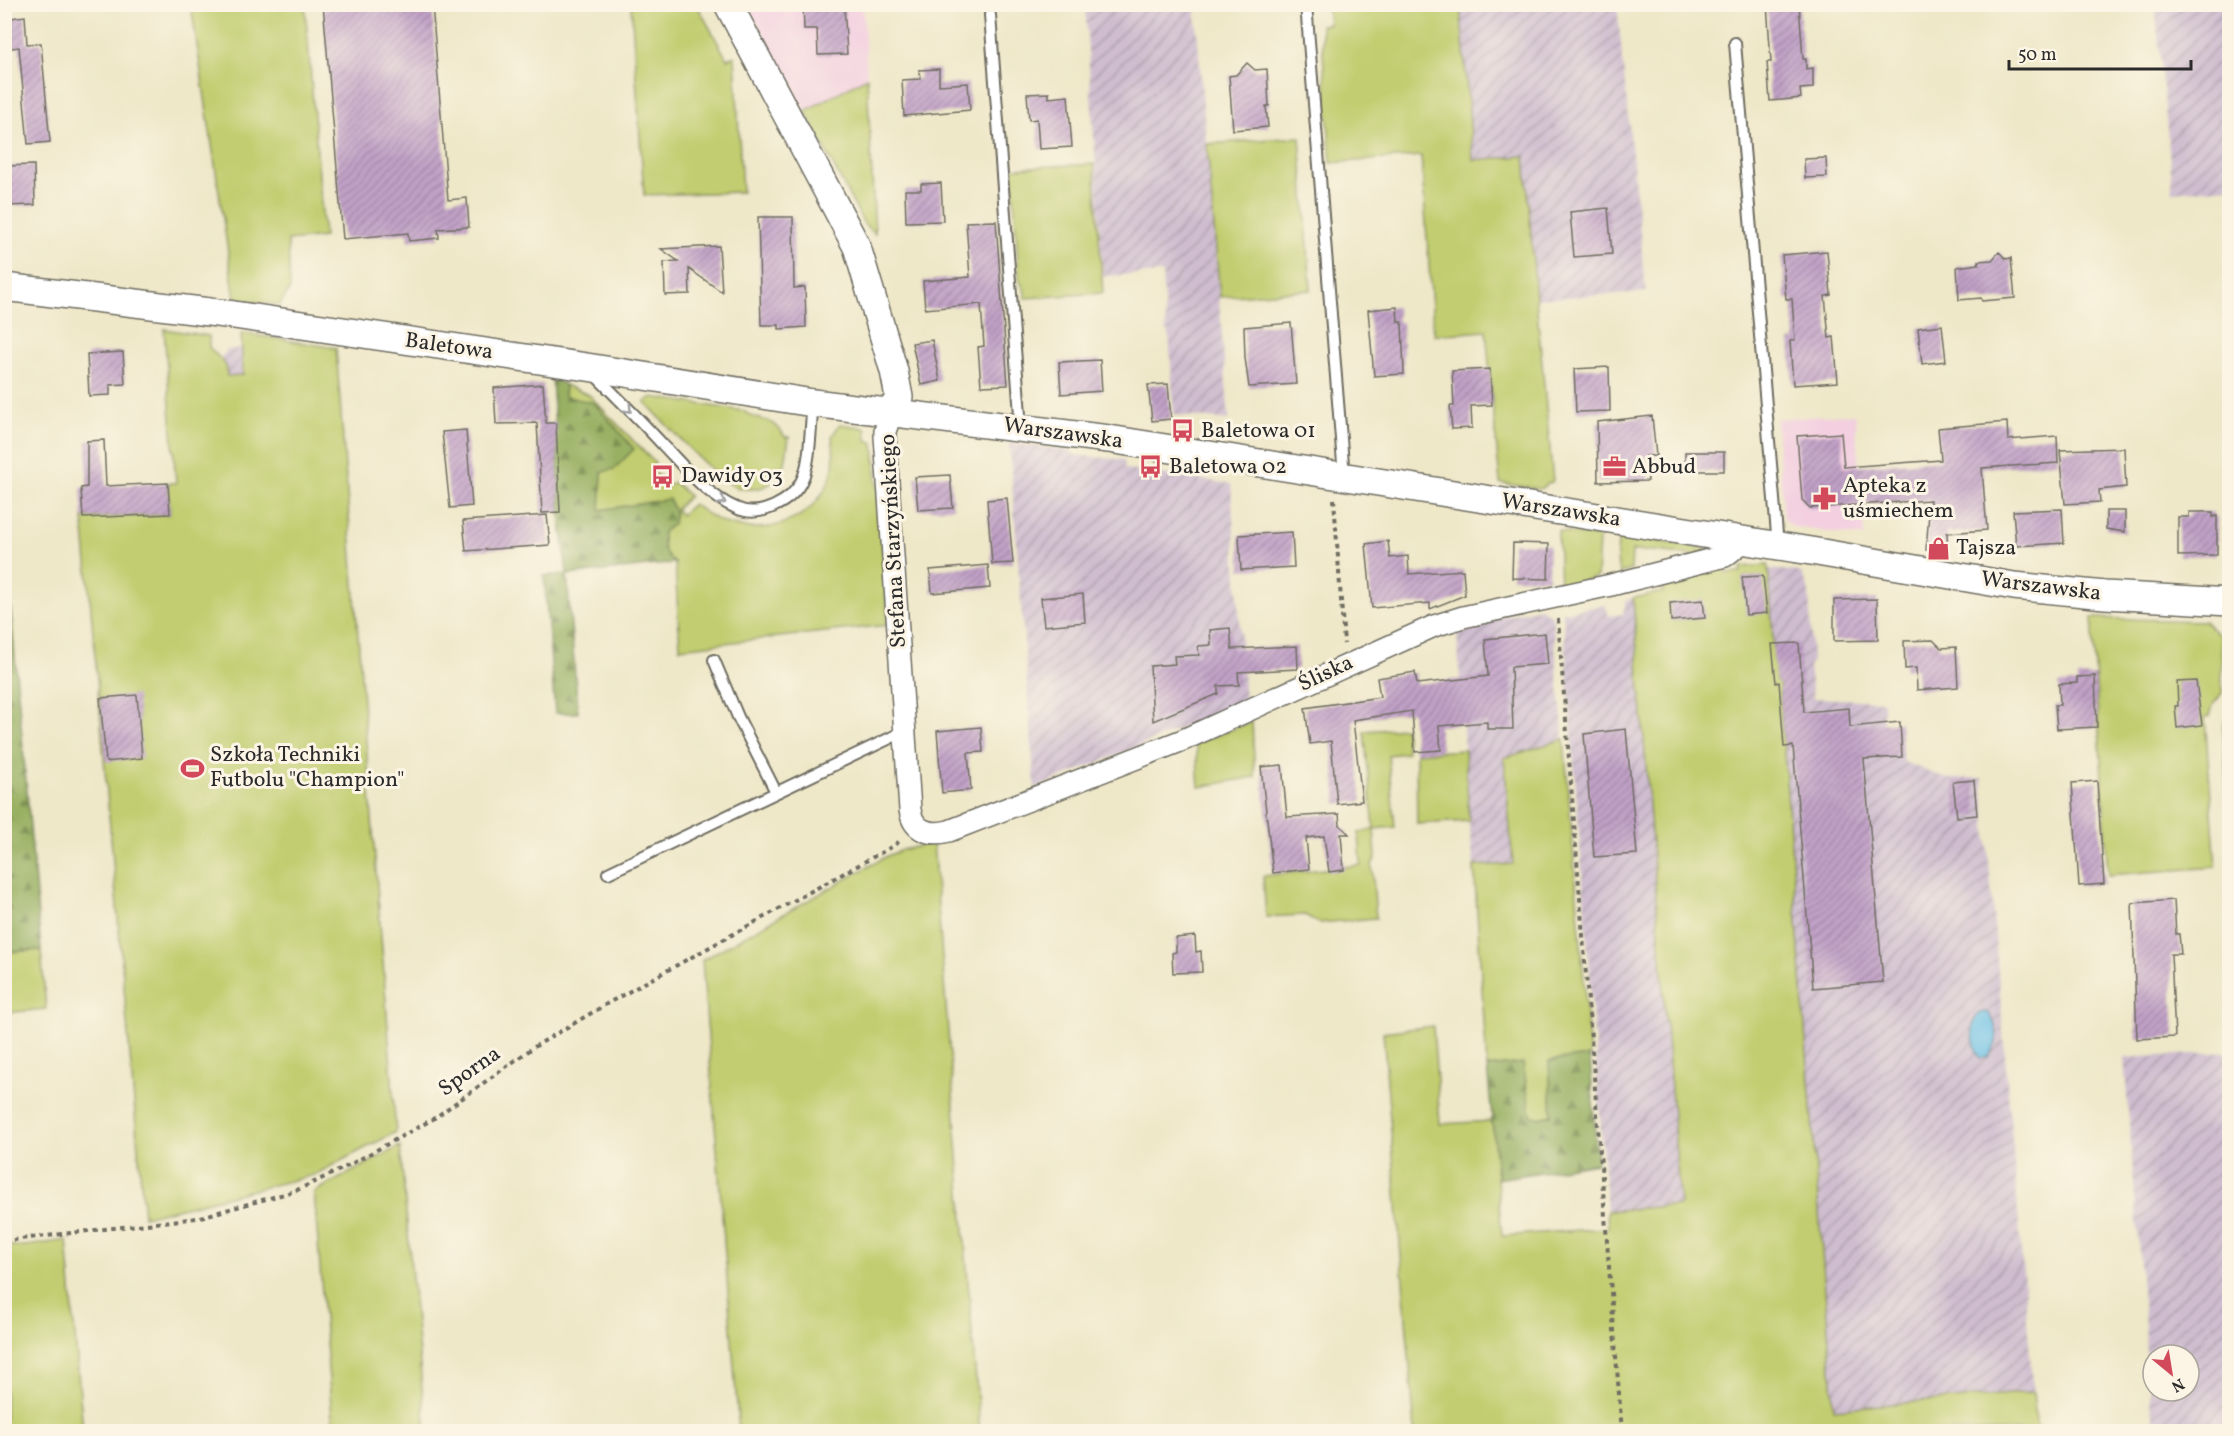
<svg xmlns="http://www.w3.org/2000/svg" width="2234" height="1436" font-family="Vollkorn,serif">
<defs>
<pattern id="industrial-furrows" width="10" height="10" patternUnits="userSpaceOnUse" patternTransform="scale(1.5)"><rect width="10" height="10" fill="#cfbdcf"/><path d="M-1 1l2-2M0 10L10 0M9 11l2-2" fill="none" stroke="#a89aa8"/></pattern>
<pattern id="forest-firs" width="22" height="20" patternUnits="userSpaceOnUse" patternTransform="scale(1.5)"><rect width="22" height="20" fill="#98b062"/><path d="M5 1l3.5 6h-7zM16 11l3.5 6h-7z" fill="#7c8f51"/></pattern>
<pattern id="building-hatch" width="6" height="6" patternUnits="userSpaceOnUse" patternTransform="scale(1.5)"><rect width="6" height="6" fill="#c1a1c7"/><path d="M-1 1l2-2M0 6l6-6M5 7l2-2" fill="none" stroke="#9d83a2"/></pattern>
</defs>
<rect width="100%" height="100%" fill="#fcf5e5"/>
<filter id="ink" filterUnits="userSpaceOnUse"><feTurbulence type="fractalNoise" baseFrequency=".0167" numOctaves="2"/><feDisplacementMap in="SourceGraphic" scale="12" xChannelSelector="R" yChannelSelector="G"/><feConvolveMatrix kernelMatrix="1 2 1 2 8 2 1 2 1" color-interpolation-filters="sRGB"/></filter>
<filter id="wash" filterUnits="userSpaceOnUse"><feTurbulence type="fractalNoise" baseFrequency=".008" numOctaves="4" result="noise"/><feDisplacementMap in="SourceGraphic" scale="24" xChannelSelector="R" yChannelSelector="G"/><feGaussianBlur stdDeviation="1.35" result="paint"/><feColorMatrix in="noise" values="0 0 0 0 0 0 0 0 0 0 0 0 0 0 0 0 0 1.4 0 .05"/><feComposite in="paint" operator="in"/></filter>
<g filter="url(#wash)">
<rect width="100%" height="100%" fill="#eee7c8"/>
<g fill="#f3cfe0">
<polygon points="747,5 863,5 867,77 805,111"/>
<polygon points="1855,414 1864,537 1794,527 1784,519 1776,419"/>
</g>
<g fill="url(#industrial-furrows)" fill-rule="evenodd">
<polygon points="1085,5 1195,5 1229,420 1174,415 1169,332 1166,331 1162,273 1103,276"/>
<polygon points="1460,5 1617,5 1646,292 1536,299 1525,157 1473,161"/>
<polygon points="2155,5 2229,5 2229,187 2173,192"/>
<polygon points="242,348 243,375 227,376 226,365 220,359 227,350"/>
<polygon points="1009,443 1071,451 1075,455 1124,460 1125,469 1231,484 1245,703 1035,788"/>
<polygon points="1768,569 1799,572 1802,574 1809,592 1812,660 1809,667 1813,698 1883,701 1884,757 1902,757 1904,762 1948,779 1982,778 2033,1392 1834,1409 1781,713 1773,653"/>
<polygon points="1633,598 1680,1205 1607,1211 1563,612 1605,605 1609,616 1623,614 1626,600"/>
<polygon points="1541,608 1552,616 1564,739 1504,758 1513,865 1474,866 1469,821 1457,633 1479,628 1478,622"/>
<path d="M 2229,1052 L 2229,1431 L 2155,1431 L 2150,1393 L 2124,1058 ZM 2153,1355 L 2189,1355 L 2189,1391 L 2153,1391 Z"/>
</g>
<g fill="#c1cd6f" stroke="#767c4d" stroke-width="1.5">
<polygon points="191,5 305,5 324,237 288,241 290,289 280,305 235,299"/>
<polygon points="631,5 697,5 727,59 735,56 742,192 644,195"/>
<polygon points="1327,5 1460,5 1473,160 1525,156 1536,299 1553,481 1540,489 1500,483 1486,331 1434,335 1421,156 1331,163 1321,25 1329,24"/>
<polygon points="867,77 875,234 864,224 805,111"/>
<polygon points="1300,137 1311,290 1220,297 1207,144"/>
<polygon points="1094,164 1103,293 1025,298 1025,292 1019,279 1012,168"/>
<polygon points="164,329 209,336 209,347 226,365 227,376 243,375 241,333 336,348 396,1132 314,1175 144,1217 83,518 170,514 168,483 176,483"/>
<path d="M 565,385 L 589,395 L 655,463 L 651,469 L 668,486 L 674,482 L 689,496 L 676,509 L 681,515 L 693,504 C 703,511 713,519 725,523 C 767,537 814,521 830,478 C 835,465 834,449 832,436 L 840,424 L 866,428 L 867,440 L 874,443 L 888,625 L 680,648 L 675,563 C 663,553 662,547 663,532 L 673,524 L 668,500 L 600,510 L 602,472 L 564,396 Z"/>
<path d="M 652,397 L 744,411 C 759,425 770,412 785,437 L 789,437 C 787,447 787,460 783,469 C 775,487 754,493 736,487 C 716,480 663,421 645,402 Z"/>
<polygon points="1558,531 1599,537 1597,577 1560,588"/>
<path d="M 1624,536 L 1706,549 L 1705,554 L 1695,556 L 1657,551 L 1632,551 L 1631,570 L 1620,573 C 1616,563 1616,548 1620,538 Z"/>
<polygon points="1768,565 1776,682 1779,682 1781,713 1834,1409 2033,1392 2037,1431 1415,1431 1383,1032 1433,1026 1440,1124 1492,1121 1502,1236 1608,1228 1607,1211 1680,1205 1633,598 1663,592 1663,578 1723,567 1726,573 1741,573 1741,567"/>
<polygon points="2092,618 2204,621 2221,637 2222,693 2213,705 2210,716 2205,717 2216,867 2108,875"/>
<polygon points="2229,712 2230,800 2227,800 2223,725"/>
<polygon points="1252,722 1255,777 1199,787 1196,743"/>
<polygon points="1405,728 1407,753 1388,755 1395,827 1374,829 1376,857 1372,865 1376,918 1319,923 1305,915 1266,917 1263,876 1361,865 1359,833 1374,828 1364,731"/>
<polygon points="1564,739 1590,1056 1549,1061 1552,1115 1539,1118 1531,1115 1523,1063 1487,1067 1474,866 1513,864 1504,758"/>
<polygon points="1465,750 1469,821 1417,824 1416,753"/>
<polygon points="933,843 980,1431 739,1431 702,960 887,856 902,850"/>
<polygon points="41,950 46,1009 5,1013 5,952"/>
<polygon points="400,1146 426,1431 333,1431 314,1192"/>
<polygon points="67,1240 83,1431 5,1431 5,1246 25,1246"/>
</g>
<g fill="url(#forest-firs)" stroke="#626e46" stroke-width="1.5">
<path d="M 552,377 L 565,385 L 564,396 L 594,403 L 634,449 L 614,469 L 602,472 L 600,510 L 669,499 L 675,512 L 673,524 L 663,532 C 662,547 663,553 675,563 L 567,575 L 578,713 L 555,713 L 544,576 L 567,574 L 560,512 Z"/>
<polygon points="4,534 41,950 5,952 4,952"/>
<polygon points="1590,1056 1597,1163 1498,1179 1487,1067 1523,1063 1531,1115 1539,1118 1552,1115 1549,1061"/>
</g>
<path fill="#6bc1e8" stroke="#4b768a" stroke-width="1.5" d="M 1983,1012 L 1988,1012 C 1999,1027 2000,1043 1988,1057 L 1980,1058 C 1973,1045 1969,1027 1978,1014 Z"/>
<g id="blocks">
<g fill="url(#building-hatch)">
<polygon points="323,4 432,4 448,200 467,198 469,227 438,229 439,238 409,241 408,233 343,239"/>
<polygon points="803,4 844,4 847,54 818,55 817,29 804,29"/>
<polygon points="1767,4 1799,4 1803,59 1806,59 1806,69 1813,68 1813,88 1800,89 1801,98 1770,101 1767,62 1771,62"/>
<polygon points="25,16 27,44 41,43 50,142 28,144 19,47 4,49 4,19"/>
<polygon points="1247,63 1255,70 1267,69 1269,106 1266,106 1268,127 1233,130 1229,76 1236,75"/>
<polygon points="939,69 939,85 968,83 970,110 904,116 902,80 920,79 919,70"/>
<polygon points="1049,93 1049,98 1068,96 1072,147 1039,149 1037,119 1029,120 1027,94"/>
<polygon points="1826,158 1827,177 1805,178 1804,159"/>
<polygon points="34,165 35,205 4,206 4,166"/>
<polygon points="941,183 943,221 906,222 905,190 921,190 921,184"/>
<polygon points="1608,208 1612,254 1574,257 1570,212"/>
<polygon points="758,217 793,217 794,288 805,287 806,327 779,329 779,325 761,325"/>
<polygon points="996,221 1008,385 981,386 978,347 984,346 981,304 925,309 923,281 970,277 966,222"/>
<polygon points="719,246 722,292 689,269 690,294 665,295 664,262 678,261 661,249"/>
<polygon points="1827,251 1831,295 1825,296 1829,338 1834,337 1838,382 1793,385 1790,341 1795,340 1792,299 1786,299 1782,255"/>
<polygon points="1999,252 2006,259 2011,258 2015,298 1982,301 1981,298 1959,300 1957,267 1979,264 1978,261 1992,260"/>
<polygon points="1397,307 1398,322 1402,322 1404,374 1374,376 1368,310"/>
<polygon points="1291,323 1296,384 1249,387 1245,358 1244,327"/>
<polygon points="1942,325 1946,361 1922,364 1918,328"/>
<polygon points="932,340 940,381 921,385 912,343"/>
<polygon points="123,352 125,384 110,385 110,395 89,396 87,354"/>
<polygon points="1100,360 1102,391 1061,394 1059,362"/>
<polygon points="1609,367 1610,411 1576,412 1574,369"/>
<polygon points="1490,369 1492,405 1471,406 1472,428 1452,429 1450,406 1454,406 1452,371"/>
<polygon points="543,384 546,423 556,423 560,512 542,513 537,423 496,424 494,388"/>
<polygon points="1168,384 1171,419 1152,421 1148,385"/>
<polygon points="1652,416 1656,456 1646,456 1648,481 1598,482 1597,422"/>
<polygon points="2007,422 2008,440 2057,436 2058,463 1982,468 1987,530 1947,533 1948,553 1926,550 1930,500 1810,508 1802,500 1797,436 1841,433 1844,467 1941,460 1938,428"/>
<polygon points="466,430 472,506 450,508 442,432"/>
<polygon points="104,440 106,486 168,483 170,514 83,518 81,488 87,487 87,441"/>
<polygon points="2124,448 2126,487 2099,490 2100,502 2065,504 2060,450"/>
<rect x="1685" y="452" width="39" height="19"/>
<polygon points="950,475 953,508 918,510 915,477"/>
<polygon points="1007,498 1013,563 992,564 987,500"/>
<polygon points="2062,509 2064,543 2016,546 2013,511"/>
<polygon points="2106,511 2125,511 2125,532 2106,529"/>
<polygon points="2189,512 2213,512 2213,517 2217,516 2217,555 2178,556 2178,517 2189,517"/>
<polygon points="547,515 550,545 466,551 463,521"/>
<polygon points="1292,532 1294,567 1241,570 1239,535"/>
<polygon points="1388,541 1390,558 1408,556 1409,574 1463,570 1465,595 1430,609 1430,603 1372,608 1366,544"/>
<polygon points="1513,543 1549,544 1548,579 1512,578"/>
<polygon points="988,565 990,588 932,593 930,570"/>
<polygon points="1763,576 1767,613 1746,615 1742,577"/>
<polygon points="1083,594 1085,622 1044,626 1041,598"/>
<polygon points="1877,599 1878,640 1834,641 1834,600"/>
<polygon points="1703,600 1705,618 1671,621 1670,603"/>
<polygon points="1230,628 1232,649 1297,646 1298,669 1238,672 1239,685 1218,686 1218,694 1153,721 1150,666 1175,664 1174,656 1199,655 1198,646 1211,645 1210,630"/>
<polygon points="1545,633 1548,664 1511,667 1513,729 1487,729 1487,722 1439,726 1441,750 1415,752 1412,711 1353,720 1362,801 1337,804 1331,741 1310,744 1305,708 1380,697 1377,678 1415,672 1417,684 1488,676 1485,639"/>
<polygon points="1933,640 1941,648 1956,647 1958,687 1917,690 1916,668 1905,669 1904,641"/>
<polygon points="1799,643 1804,712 1849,708 1850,727 1900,722 1902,757 1864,759 1883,982 1813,988 1793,746 1784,747 1779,682 1776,683 1772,644"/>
<polygon points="2095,676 2097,727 2057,729 2055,705 2060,705 2059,684 2077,683 2077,677"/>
<polygon points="2196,681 2202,725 2177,728 2175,706 2178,706 2177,682"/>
<polygon points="137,695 142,758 106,762 100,698"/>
<polygon points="981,727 983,752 968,753 971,790 942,793 937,731"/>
<polygon points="1626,729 1637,854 1594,857 1584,734"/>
<polygon points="1282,765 1287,817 1339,814 1340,825 1349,834 1341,834 1344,870 1329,872 1324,836 1306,838 1309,869 1273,873 1261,767"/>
<polygon points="1974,780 1977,815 1957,817 1953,782"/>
<polygon points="2097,781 2104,884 2079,886 2072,783"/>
<polygon points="2174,900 2176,934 2179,934 2181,954 2171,954 2175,1037 2137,1039 2132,903"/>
<polygon points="1195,936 1196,952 1201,951 1202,972 1173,973 1172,953 1176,952 1176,938"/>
</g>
</g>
</g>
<g filter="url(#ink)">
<use href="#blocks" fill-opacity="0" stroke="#6f6d62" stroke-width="1.5"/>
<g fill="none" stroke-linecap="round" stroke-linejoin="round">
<defs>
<g id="service">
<polyline points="1306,4 1344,476"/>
<polyline points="990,15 1021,428"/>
<polyline points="1735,43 1778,546"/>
<path d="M 593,373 C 617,397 641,421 664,446 C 686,469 707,495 736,508 C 759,519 792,502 802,480 C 811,462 810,426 813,404"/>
<polyline points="714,660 738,717 776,792"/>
<polyline points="608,873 905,731"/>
</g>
<path id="minor" d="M 892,412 L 885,431 L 885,436 L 910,810 C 913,831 930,836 949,831 L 1183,740 L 1434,626 L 1463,617 L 1611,585 L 1725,556 L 1744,541"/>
<g id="tertiary">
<polyline points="728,4 857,247 894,371 899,397 892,412"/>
<polyline points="4,287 234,315 587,367 813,403 1109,439 1817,552 2014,586 2105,595 2230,602"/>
</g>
</defs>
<use href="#service" stroke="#6f6d62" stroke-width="14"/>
<use href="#minor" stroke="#6f6d62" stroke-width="24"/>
<use href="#tertiary" stroke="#6f6d62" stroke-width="30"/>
<g stroke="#6f6d62" stroke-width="4" stroke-dasharray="4.5 4.5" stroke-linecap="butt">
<polyline points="1334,499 1344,644"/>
<polyline points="1558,619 1622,1432"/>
<polyline points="4,1241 197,1218 295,1191 342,1169 433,1119 534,1047 610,1002 895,845 902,839"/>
</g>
<use href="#service" stroke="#fff" stroke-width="10"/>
<use href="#minor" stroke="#fff" stroke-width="21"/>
<use href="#tertiary" stroke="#fff" stroke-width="27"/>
</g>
<defs><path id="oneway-chevron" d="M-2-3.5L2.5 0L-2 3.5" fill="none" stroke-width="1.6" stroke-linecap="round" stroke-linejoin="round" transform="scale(1.5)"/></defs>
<g stroke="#a0a0a0">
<use href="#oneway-chevron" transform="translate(628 409) rotate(46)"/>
<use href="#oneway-chevron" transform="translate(722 501) rotate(28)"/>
</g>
</g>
<defs>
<symbol id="bus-bare" viewBox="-9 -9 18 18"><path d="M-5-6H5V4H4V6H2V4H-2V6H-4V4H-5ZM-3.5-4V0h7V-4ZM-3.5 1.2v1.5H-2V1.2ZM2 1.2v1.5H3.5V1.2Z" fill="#d1495b" stroke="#fcf5e5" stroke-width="2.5" paint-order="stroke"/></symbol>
<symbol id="office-bare" viewBox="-9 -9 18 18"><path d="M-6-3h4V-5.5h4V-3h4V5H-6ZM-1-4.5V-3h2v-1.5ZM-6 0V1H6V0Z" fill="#d1495b" stroke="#fcf5e5" stroke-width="2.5" paint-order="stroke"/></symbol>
<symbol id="pharmacy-bare" viewBox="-9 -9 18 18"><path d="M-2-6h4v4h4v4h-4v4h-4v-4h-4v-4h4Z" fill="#d1495b" stroke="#fcf5e5" stroke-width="2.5" paint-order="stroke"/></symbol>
<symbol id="shop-bare" viewBox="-9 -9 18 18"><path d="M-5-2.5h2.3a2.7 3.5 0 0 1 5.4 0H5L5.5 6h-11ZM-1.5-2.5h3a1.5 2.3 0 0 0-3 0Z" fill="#d1495b" stroke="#fcf5e5" stroke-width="2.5" paint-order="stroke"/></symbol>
<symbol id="stadium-bare" viewBox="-9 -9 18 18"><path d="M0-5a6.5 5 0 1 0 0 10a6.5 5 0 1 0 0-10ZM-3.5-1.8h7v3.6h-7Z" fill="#d1495b" stroke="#fcf5e5" stroke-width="2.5" paint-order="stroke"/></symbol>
</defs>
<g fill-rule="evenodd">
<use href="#bus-bare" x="1166" y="414" width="33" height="33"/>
<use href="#bus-bare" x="1134" y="450" width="33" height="33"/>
<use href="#office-bare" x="1598" y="450" width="33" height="33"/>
<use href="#bus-bare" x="646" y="460" width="33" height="33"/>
<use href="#pharmacy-bare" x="1808" y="482" width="33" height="33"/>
<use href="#shop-bare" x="1922" y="532" width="33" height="33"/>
<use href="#stadium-bare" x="176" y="752" width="33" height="33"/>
</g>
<g text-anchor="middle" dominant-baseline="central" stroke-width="6" stroke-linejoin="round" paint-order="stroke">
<g font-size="22" fill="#2b2b2b" stroke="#fcf5e5">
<text transform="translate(449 347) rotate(8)">Baletowa</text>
<text transform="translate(1063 434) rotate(8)">Warszawska</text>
<text transform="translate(1561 511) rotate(9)">Warszawska</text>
<text transform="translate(894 541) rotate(-93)">Stefana Starzyńskiego</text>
<text transform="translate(2041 587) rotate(7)">Warszawska</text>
<text transform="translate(1326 674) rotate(-25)">Śliska</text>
<text transform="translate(470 1072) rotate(-35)">Sporna</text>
</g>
<g font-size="22" fill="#2b2b2b" stroke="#fcf5e5" text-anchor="start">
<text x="1201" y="431">Baletowa 01</text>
<text x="1169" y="467">Baletowa 02</text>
<text x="1632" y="467">Abbud</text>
<text x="681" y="476">Dawidy 03</text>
<text x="1843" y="486">Apteka z<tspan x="1843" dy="25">uśmiechem</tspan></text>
<text x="1956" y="548">Tajsza</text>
<text x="210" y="755">Szkoła Techniki<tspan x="210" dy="25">Futbolu "Champion"</tspan></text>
</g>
</g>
<rect width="2234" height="1436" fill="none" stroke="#fcf5e5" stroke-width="24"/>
<g transform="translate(2171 1373) rotate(150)"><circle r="28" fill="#fcf5e5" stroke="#a8a49b" stroke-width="1.5"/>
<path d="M0-4.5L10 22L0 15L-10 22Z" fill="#d1495b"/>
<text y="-9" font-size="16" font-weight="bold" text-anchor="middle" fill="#2b2b2b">N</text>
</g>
<path d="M2009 60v9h182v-9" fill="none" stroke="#2b2b2b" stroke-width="3"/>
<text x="2018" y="60" font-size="18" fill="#2b2b2b" stroke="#fcf5e5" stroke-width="4.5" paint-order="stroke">50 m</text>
</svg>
